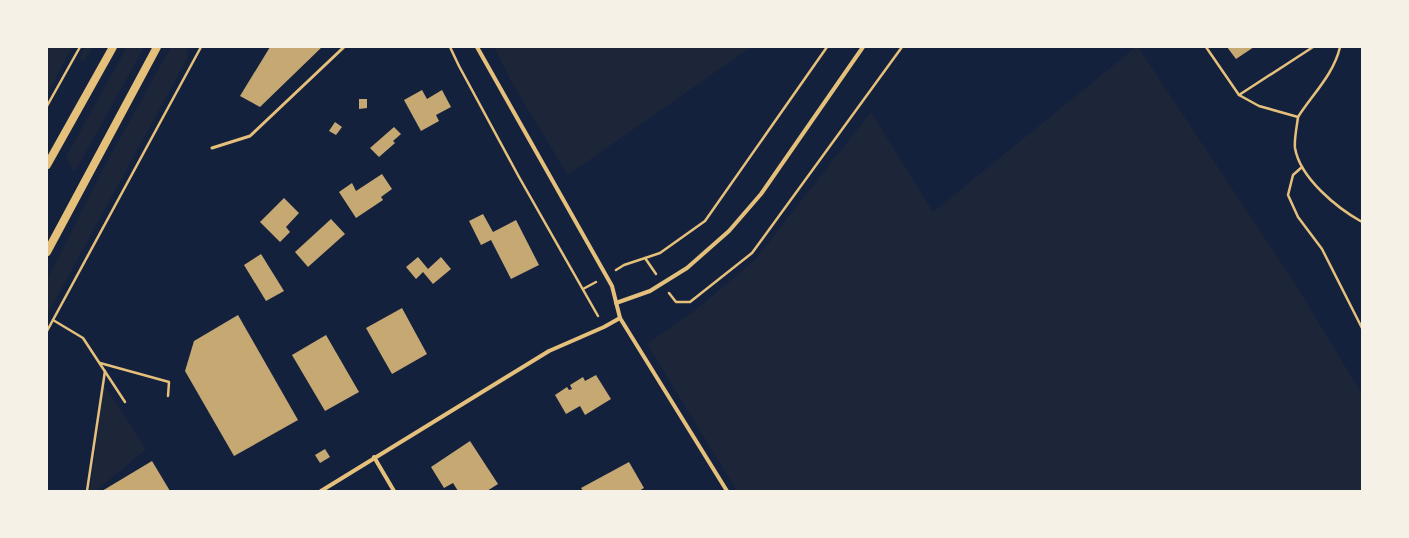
<svg xmlns="http://www.w3.org/2000/svg" width="1409" height="538" font-family="Lato,sans-serif">
<rect width="100%" height="100%" fill="#14213d"/>
<g fill="#1d2539">
<polygon points="47,47 72,47 47,94"/>
<polygon points="86,47 93,47 84,61 79,58"/>
<polygon points="127,47 144,47 76,170 73,170 66,157"/>
<polygon points="171,47 184,47 187,49 188,57 47,315 47,280 103,169"/>
<polygon points="494,47 751,47 568,175 512,83"/>
<polygon points="1136,47 1138,47 1294,282 1362,394 1362,491 737,491 647,344 698,308 754,261 871,112 933,212"/>
<polygon points="104,385 146,449 96,491 90,491"/>
</g>
<g fill="#c6a872">
<polygon points="270,47 322,47 260,107 240,96"/>
<polygon points="1227,47 1254,47 1236,59"/>
<polygon points="422,90 427,99 442,90 451,107 436,115 439,121 421,131 404,100"/>
<polygon points="359,99 367,99 367,108 359,109"/>
<polygon points="335,122 342,127 336,135 329,131"/>
<polygon points="394,127 401,134 393,141 395,143 379,157 370,148"/>
<polygon points="382,174 392,189 381,197 383,200 356,218 339,192 352,183 356,191"/>
<polygon points="284,198 299,213 286,227 290,232 280,242 260,222"/>
<polygon points="483,214 493,232 516,220 539,265 511,279 491,240 481,245 469,221"/>
<polygon points="331,219 345,234 308,267 295,252"/>
<polygon points="261,254 284,291 266,301 244,265"/>
<polygon points="418,257 428,269 441,257 451,269 433,284 423,272 416,279 406,267"/>
<polygon points="402,308 427,354 392,374 366,328"/>
<polygon points="238,315 298,420 234,456 185,371 194,341"/>
<polygon points="326,335 359,392 325,411 292,355"/>
<polygon points="596,375 611,399 585,415 580,406 566,414 555,395 567,387 569,390 572,389 570,385 583,377 585,381"/>
<polygon points="470,441 498,484 487,491 458,491 453,483 444,488 431,467"/>
<polygon points="325,449 330,457 320,463 315,455"/>
<polygon points="152,461 170,491 102,491"/>
<polygon points="629,462 644,488 639,491 583,491 581,488"/>
</g>
<g fill="none" stroke-linecap="round" stroke-linejoin="round">
<g stroke="#e5c07b" stroke-width="2.5">
<polyline points="450,47 459,66 519,177 598,316"/>
<polyline points="1206,47 1239,95 1313,47"/>
<path d="M 1239,95 L 1259,106 L 1298,117 C 1297,126 1294,139 1295,148 C 1300,178 1337,208 1362,222"/>
<polyline points="47,106 80,47"/>
<path d="M 1298,117 C 1312,95 1334,74 1340,47"/>
<polyline points="1302,167 1293,175 1288,195 1298,217 1322,249 1362,328"/>
<polyline points="645,258 656,274"/>
<polyline points="616,270 624,265 660,253 705,221 827,47"/>
<polyline points="583,289 596,282"/>
<polyline points="669,293 676,302 690,302 752,253 902,47"/>
<polyline points="53,320 83,338 125,402"/>
<polyline points="47,331 201,47"/>
<polyline points="100,363 169,382 168,396"/>
<polyline points="87,491 105,371"/>
</g>
<polyline stroke="#e5c07b" stroke-width="3" points="212,148 250,136 344,47"/>
<g stroke="#e5c07b" stroke-width="4">
<polyline points="477,47 612,286 620,318 727,491"/>
<polyline points="616,303 650,291 687,268 729,231 761,194 863,47"/>
<polyline points="374,457 394,491"/>
<polyline points="321,491 549,351 604,327 620,318"/>
</g>
<g stroke="#e5c07b" stroke-width="8">
<polyline points="47,165 113,47"/>
<polyline points="47,252 157,47"/>
</g>
</g>
<rect width="1409" height="538" fill="none" stroke="#f6f1e7" stroke-width="96"/>
</svg>
